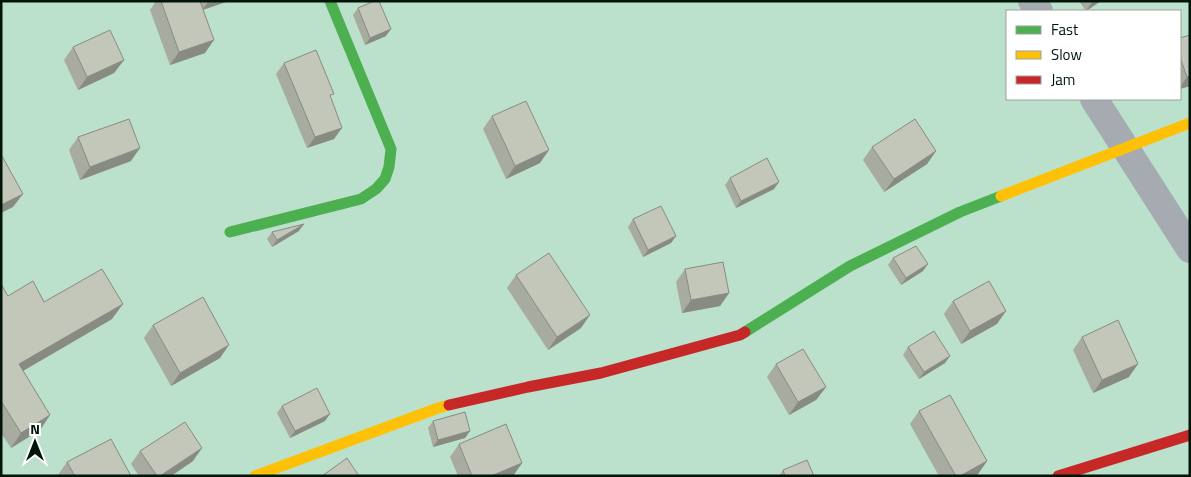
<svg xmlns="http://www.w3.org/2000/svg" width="1191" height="477" font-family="'Titillium Web',sans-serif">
<rect width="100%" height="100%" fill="#bbe1cc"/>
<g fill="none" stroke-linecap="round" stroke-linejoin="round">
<g stroke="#a5abb1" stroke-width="28">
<polyline points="1032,1 1039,11"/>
<polyline points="1094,99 1190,249"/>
</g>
<g stroke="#4caf50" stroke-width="11">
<polyline points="230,232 361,199 376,189 385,179 389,167 391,149 330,1"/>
<polyline points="745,332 850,266 960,212 1001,196"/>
</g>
<g stroke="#ffc107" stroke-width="11">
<polyline points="1001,196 1190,123"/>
<polyline points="255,476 438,408 449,405"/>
</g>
<g stroke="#c62828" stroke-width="11">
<polyline points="449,405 528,387 601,373 740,335 745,332"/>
<polyline points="1058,476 1190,435"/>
</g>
</g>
<g fill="#a8ab9f">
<polygon points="156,1 229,1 203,10 205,53 170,65 150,10"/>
<polygon points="1079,1 1101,1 1086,11"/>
<polygon points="358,8 386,36 365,45 353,15"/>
<polygon points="1190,35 1190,86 1180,89 1180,38"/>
<polygon points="73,47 124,60 114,73 78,90 64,60"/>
<polygon points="284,63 331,98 334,139 307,148 276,74"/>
<polygon points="492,116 540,163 506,179 483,129"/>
<polygon points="78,137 131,161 80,180 69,150"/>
<polygon points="872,147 936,151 927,164 884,192 863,160"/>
<polygon points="730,178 774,189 736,208 725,185"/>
<polygon points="633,219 676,236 671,243 643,257 628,227"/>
<polygon points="299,231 272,247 267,239 272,232"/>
<polygon points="893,258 923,271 901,285 888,265"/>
<polygon points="685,269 729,293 720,306 682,313 676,282"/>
<polygon points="516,275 581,328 548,350 507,288"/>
<polygon points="1,284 8,296 44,302 112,319 23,371 50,415 40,430 11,448 1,433"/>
<polygon points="953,301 997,324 961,344 944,314"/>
<polygon points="153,325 220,358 171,386 144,338"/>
<polygon points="1082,337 1129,377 1093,393 1073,350"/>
<polygon points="908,347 945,363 919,379 903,355"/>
<polygon points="776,364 826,387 816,400 789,415 767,377"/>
<polygon points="282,406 325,421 290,438 277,413"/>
<polygon points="919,411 987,461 978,474 975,476 939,476 910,424"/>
<polygon points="433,421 470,431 465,438 433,447 428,428"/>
<polygon points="459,444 522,463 513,476 458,476 450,457"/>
<polygon points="140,451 193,461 171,476 139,476 131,464"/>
<polygon points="67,462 131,476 59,476 58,475"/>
<polygon points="783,470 814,476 779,476"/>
</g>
<g fill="#888b82">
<polygon points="209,1 229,1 202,10"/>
<polygon points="1093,1 1101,1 1086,11"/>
<polygon points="391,29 386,36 365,45 370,38"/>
<polygon points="214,40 205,53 170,65 179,52"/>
<polygon points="124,60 114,73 78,90 87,77"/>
<polygon points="1190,76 1190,86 1180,89 1180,87 1187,77"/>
<polygon points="342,128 334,139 307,148 315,137"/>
<polygon points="140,148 131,161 80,180 90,167"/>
<polygon points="549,150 540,163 506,179 515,166"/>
<polygon points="936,151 927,164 884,192 894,179"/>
<polygon points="779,182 774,189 736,208 741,201"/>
<polygon points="23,194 13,207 1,213 1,205"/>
<polygon points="304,224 299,231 272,247 277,240"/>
<polygon points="676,236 671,243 643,257 648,250"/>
<polygon points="928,264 923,271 901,285 906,278"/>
<polygon points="729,293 720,306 682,313 691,300"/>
<polygon points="123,304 112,319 9,379 19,364"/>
<polygon points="1006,311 997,324 961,344 970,331"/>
<polygon points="590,315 581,328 548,350 557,337"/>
<polygon points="229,345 220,358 171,386 180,373"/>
<polygon points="950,356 945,363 919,379 924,372"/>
<polygon points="1138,364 1129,377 1093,393 1102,380"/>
<polygon points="826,387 816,400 789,415 798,402"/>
<polygon points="330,414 325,421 290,438 295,431"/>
<polygon points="50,415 40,430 11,448 21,433"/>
<polygon points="470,431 465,438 433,447 438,440"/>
<polygon points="202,448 193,461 171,476 160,476"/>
<polygon points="987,461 978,474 975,476 960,476"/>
<polygon points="522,463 513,476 491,476"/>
</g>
<g fill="#c3c7b9" stroke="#888b82">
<polygon points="161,1 200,1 214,40 179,52"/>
<polygon points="374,1 379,1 391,29 370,38 358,8"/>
<polygon points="110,30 124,60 87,77 73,47"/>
<polygon points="1190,35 1190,76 1187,77 1180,57 1180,38"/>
<polygon points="316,50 334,94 330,95 342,128 315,137 284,63"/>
<polygon points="526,101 549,150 515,166 492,116"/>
<polygon points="129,119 140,148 90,167 78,137"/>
<polygon points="915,119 936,151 894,179 872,147"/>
<polygon points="2,156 23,194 1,205 1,157"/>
<polygon points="767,158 779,182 741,201 730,178"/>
<polygon points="661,206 676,236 648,250 633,219"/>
<polygon points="304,224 277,240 272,232"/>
<polygon points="916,246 928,264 906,278 893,258"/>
<polygon points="549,253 590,315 557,337 516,275"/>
<polygon points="723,262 729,293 691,300 685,269"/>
<polygon points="102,269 123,304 19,364 50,415 21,433 1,401 1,284 8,296 33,281 44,302"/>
<polygon points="989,281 1006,311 970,331 953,301"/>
<polygon points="203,297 229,345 180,373 153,325"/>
<polygon points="1118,320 1138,364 1102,380 1082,337"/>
<polygon points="934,331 950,356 924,372 908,347"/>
<polygon points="803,349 826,387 798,402 776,364"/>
<polygon points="317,388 330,414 295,431 282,406"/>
<polygon points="950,395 987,461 960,476 956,476 919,411"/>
<polygon points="465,412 470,431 438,440 433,421"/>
<polygon points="185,422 202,448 160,476 157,476 140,451"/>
<polygon points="506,424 522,463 491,476 472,476 459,444"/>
<polygon points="111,439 131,476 75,476 67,462"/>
<polygon points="347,458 359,476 322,476"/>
<polygon points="807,460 814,476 785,476 783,470"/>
</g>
<rect width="1191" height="477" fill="none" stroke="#001509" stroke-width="5"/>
<rect x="1006" y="10" width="175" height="90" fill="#ffffff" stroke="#99a19d"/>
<rect x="1016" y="26" width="25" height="8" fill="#4caf50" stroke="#99a19d"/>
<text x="1051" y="35" font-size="15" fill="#001509">Fast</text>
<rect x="1016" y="51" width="25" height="8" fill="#ffc107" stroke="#99a19d"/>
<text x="1051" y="60" font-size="15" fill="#001509">Slow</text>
<rect x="1016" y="76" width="25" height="8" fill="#c62828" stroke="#99a19d"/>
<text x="1051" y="85" font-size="15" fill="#001509">Jam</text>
<g transform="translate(35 442)" stroke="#ffffff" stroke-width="4" paint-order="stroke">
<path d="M0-4L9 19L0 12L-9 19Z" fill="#001509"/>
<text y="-8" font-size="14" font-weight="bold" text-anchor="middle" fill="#001509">N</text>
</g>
</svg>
